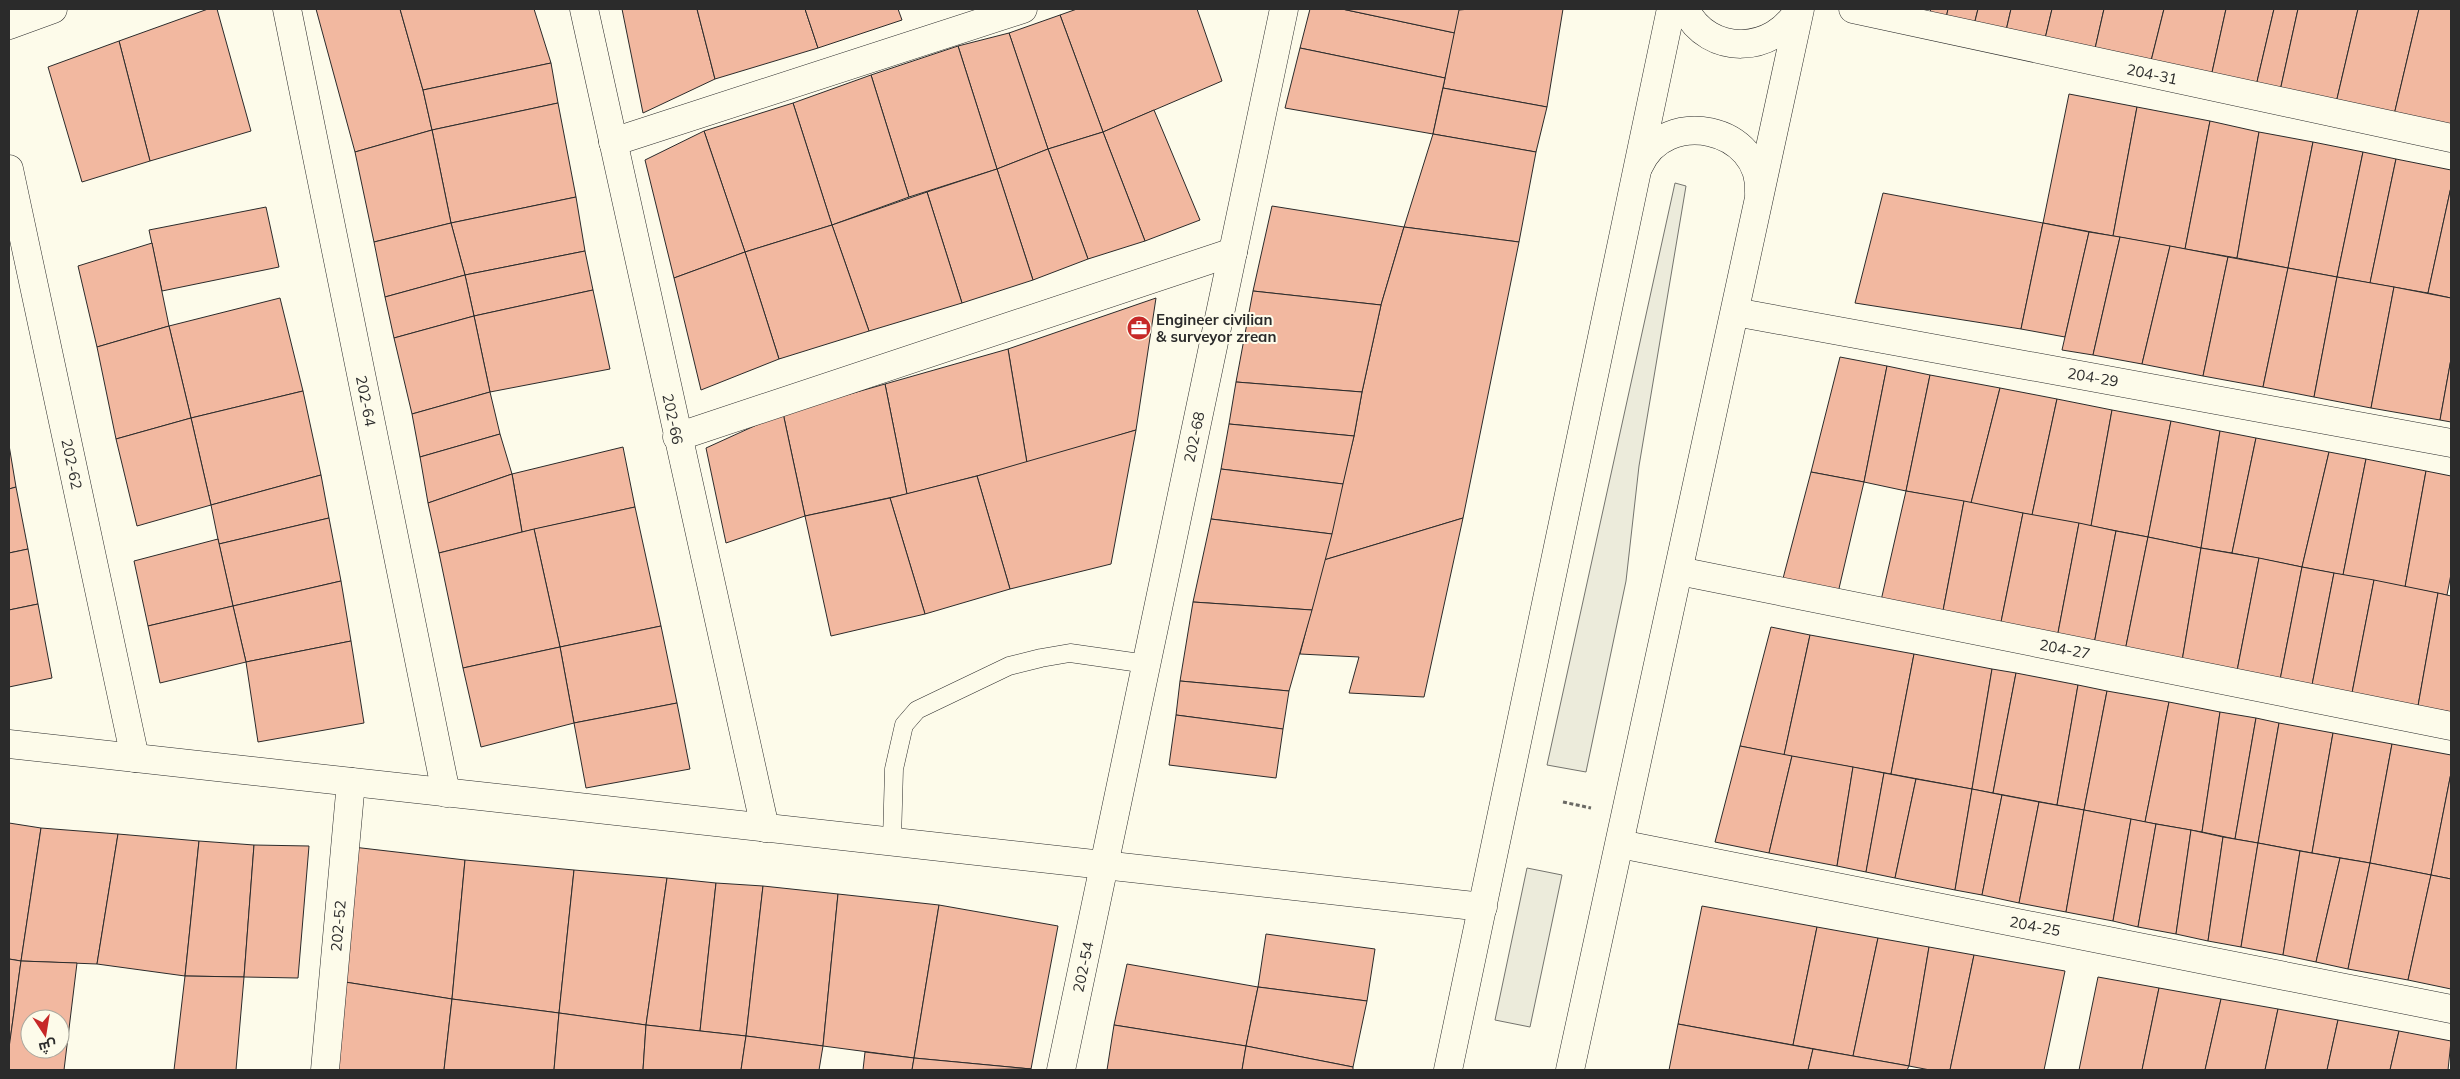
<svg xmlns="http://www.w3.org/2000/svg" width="2460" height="1079" font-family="Mulish,Cairo,sans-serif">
<rect width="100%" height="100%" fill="#fdfbea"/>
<g fill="#ecebdb" stroke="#74746e">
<polygon points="1675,183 1686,186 1639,466 1626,581 1586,772 1547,765"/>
<polygon points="1527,868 1562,875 1530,1027 1495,1020"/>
</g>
<g fill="#f2b8a0" stroke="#2b2b2b" fill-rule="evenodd">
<polygon points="208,9 217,9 251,131 150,161 119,41"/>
<polygon points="316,9 400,9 423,90 432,130 355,152"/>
<polygon points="400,9 534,9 551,63 423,90"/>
<polygon points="622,9 697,9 715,79 643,113"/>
<polygon points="697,9 805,9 818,48 715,79"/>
<polygon points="805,9 898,9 902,20 818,48"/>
<polygon points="1077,9 1197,9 1222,81 1103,132 1060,15"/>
<polygon points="1310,9 1342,9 1455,33 1445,78 1300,48"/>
<polygon points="1342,9 1460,9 1455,33"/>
<polygon points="1470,9 1563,9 1547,107 1443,88 1459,10"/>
<polygon points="1931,9 1948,9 1945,23 1928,19"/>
<polygon points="1948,9 1978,9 1973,29 1945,23"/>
<polygon points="1978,9 2011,9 2005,35 1973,29"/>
<polygon points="2011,9 2052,9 2044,43 2005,35"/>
<polygon points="2052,9 2104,9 2094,53 2044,43"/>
<polygon points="2104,9 2164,9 2150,65 2094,53"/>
<polygon points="2164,9 2226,9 2211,77 2150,65"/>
<polygon points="2226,9 2274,9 2256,86 2211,77"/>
<polygon points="2274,9 2298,9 2280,91 2256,86"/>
<polygon points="2298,9 2358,9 2336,103 2280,91"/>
<polygon points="2358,9 2419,9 2394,115 2336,103"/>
<polygon points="2419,9 2451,9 2451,126 2394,115"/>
<polygon points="1060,15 1103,132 1048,149 1009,33"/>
<polygon points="1009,33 1048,149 997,169 958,46"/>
<polygon points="119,41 150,161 82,182 48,67"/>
<polygon points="958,46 997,169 909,197 871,75"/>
<polygon points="1300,48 1445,78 1433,134 1285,108"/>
<polygon points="551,63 558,103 432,130 423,90"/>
<polygon points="871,75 909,197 832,225 793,103"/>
<polygon points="1443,88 1547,107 1536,152 1433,134"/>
<polygon points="2069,94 2137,107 2113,236 2043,223"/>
<polygon points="558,103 576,197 451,223 432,130"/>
<polygon points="793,103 832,225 745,252 704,131"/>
<polygon points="2137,107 2210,121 2185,249 2113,236"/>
<polygon points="1154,110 1200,220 1145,241 1103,132"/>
<polygon points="2210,121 2259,132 2237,258 2185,249"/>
<polygon points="432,130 451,223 374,242 355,152"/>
<polygon points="704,131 745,252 674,278 645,160"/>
<polygon points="1103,132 1145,241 1088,259 1048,149"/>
<polygon points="2259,132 2313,142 2288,268 2237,258"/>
<polygon points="1433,134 1536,152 1519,242 1404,227"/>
<polygon points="2313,142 2363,152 2337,277 2288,268"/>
<polygon points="1048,149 1088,259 1033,280 997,169"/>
<polygon points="2363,152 2396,159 2370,283 2337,277"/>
<polygon points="2396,159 2451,170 2451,187 2428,293 2370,283"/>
<polygon points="997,169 1033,280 962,303 927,192"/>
<polygon points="2451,187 2451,298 2428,293"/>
<polygon points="927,192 962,303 869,331 832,225"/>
<polygon points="1883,193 2043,223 2021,329 1855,303"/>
<polygon points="576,197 585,251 465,275 451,223"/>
<polygon points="1272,206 1404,227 1381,305 1253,291"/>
<polygon points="266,207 279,267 162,291 149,230"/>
<polygon points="451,223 465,275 385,297 374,242"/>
<polygon points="2043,223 2089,232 2065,337 2021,329"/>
<polygon points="832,225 869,331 779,359 745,252"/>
<polygon points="1404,227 1519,242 1463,518 1324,560 1354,436 1362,392 1381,305"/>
<polygon points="2089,232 2120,237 2093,355 2062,350"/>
<polygon points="2120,237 2170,246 2142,364 2093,355"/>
<polygon points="152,243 169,326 97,347 78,266"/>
<polygon points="2170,246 2228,257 2203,376 2142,364"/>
<polygon points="585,251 593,290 474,316 465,275"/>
<polygon points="745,252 779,359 701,390 674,278"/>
<polygon points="2228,257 2288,268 2263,387 2203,376"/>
<polygon points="2288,268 2337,277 2314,397 2263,387"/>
<polygon points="465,275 474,316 394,338 385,297"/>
<polygon points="2337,277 2394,287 2371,408 2314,397"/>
<polygon points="2394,287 2451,298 2451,359 2440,420 2371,408"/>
<polygon points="593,290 610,369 490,392 474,316"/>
<polygon points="1253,291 1381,305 1362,392 1236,382"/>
<polygon points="280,298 303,391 191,418 169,326"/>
<polygon points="1156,298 1136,430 1027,463 1008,349"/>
<polygon points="474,316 490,392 412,414 394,338"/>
<polygon points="169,326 191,418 116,439 97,347"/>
<polygon points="1008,349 1027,463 907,494 885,384"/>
<polygon points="1840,357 1887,366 1864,482 1811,472"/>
<polygon points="2451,359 2451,422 2440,420"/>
<polygon points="1887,366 1930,375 1906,491 1864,482"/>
<polygon points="1930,375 2000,388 1971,503 1906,491"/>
<polygon points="1236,382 1362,392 1354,436 1229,424"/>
<polygon points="885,384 907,494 805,516 783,413"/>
<polygon points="2000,388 2057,399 2032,515 1971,503"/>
<polygon points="303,391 321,475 211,505 191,418"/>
<polygon points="490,392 500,434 420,457 412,414"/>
<polygon points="2057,399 2112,410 2091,526 2032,515"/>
<polygon points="2112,410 2171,421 2148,537 2091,526"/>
<polygon points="783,413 805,516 726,543 706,448"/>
<polygon points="191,418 211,505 137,526 116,439"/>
<polygon points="2171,421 2220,431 2201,548 2148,537"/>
<polygon points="1229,424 1354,436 1343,484 1221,469"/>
<polygon points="1136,430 1111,564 1010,589 977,476"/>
<polygon points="2220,431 2256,438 2232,553 2201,548"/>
<polygon points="500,434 512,474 428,503 420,457"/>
<polygon points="2256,438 2329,452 2302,567 2232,553"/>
<polygon points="9,445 16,487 9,489"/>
<polygon points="623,447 635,507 522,532 512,474"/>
<polygon points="2329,452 2366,459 2343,575 2302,567"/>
<polygon points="2366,459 2426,471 2405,587 2343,575"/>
<polygon points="1221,469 1343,484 1332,534 1211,519"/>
<polygon points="2426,471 2451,476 2451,574 2447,595 2405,587"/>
<polygon points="1811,472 1864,482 1837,597 1781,586"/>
<polygon points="512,474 522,532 439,553 428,503"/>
<polygon points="321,475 329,518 219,544 211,505"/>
<polygon points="977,476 1010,589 925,614 890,498"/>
<polygon points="16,487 28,549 9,553 9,489"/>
<polygon points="1906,491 1964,501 1942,616 1880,605"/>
<polygon points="890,498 925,614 831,636 805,516"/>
<polygon points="1964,501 2023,513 2000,627 1942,616"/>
<polygon points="635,507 661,626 560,647 534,529"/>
<polygon points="2023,513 2079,523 2057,638 2000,627"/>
<polygon points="329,518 341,581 233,606 219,544"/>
<polygon points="1463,518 1424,697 1349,693 1359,657 1300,654 1324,560"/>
<polygon points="1211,519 1332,534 1312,610 1193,602"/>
<polygon points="2079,523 2116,531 2094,644 2057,638"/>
<polygon points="534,529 560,647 463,668 439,553"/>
<polygon points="2116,531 2148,537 2125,651 2094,644"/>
<polygon points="2148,537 2201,548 2182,661 2125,651"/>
<polygon points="218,539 233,606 148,626 134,561"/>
<polygon points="2201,548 2259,558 2237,671 2182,661"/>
<polygon points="28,549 38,604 9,610 9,553"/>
<polygon points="2259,558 2302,567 2280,680 2237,671"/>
<polygon points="2302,567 2334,573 2312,685 2280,680"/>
<polygon points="2334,573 2374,580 2352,693 2312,685"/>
<polygon points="2374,580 2438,593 2418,706 2352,693"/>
<polygon points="341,581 351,641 246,662 233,606"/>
<polygon points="2438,593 2451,596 2451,712 2418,706"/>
<polygon points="1193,602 1312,610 1289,691 1180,681"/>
<polygon points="38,604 52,678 9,687 9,610"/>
<polygon points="233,606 246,662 160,683 148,626"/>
<polygon points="661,626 677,703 574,723 560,647"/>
<polygon points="1771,627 1810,635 1784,755 1740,746"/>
<polygon points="1810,635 1914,654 1891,774 1784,755"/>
<polygon points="351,641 364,723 258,742 246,662"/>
<polygon points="560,647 574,723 481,747 463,668"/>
<polygon points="1914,654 1992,669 1972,789 1891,774"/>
<polygon points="1992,669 2016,673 1993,793 1972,789"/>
<polygon points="2016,673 2078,685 2057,805 1993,793"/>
<polygon points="1180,681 1289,691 1283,729 1176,715"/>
<polygon points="2078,685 2107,691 2084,810 2057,805"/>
<polygon points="2107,691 2169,702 2145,822 2084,810"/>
<polygon points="2169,702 2220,712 2202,832 2145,822"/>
<polygon points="677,703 690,769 586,788 574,723"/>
<polygon points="2220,712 2256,718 2235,839 2202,832"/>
<polygon points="1176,715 1283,729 1276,778 1169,765"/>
<polygon points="2256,718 2279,723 2258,843 2235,839"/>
<polygon points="2279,723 2333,733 2312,853 2258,843"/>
<polygon points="2333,733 2392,744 2370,863 2312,853"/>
<polygon points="2392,744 2451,755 2451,773 2431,875 2370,863"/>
<polygon points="1740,746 1792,756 1769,853 1715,842"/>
<polygon points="1792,756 1853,767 1837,866 1769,853"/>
<polygon points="1853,767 1884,773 1866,872 1837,866"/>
<polygon points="1884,773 1916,779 1895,878 1866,872"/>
<polygon points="2451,773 2451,879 2431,875"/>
<polygon points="1916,779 1972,789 1955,890 1895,878"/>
<polygon points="1972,789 2002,795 1982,895 1955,890"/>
<polygon points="2002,795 2039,802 2019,903 1982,895"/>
<polygon points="2039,802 2084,810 2066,912 2019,903"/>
<polygon points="2084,810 2131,819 2113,921 2066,912"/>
<polygon points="2131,819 2156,824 2138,927 2113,921"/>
<polygon points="9,823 41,828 21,961 9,959"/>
<polygon points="2156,824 2191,830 2176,934 2138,927"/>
<polygon points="41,828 118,834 97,964 21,961"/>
<polygon points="2191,830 2223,837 2208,941 2176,934"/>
<polygon points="118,834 199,841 185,976 97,964"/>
<polygon points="2223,837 2258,843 2241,947 2208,941"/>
<polygon points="199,841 254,845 244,977 185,976"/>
<polygon points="2258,843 2300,851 2283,955 2241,947"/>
<polygon points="254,845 309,846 298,978 244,977"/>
<polygon points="353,847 465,860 452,999 345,982"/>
<polygon points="2300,851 2340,858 2316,962 2283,955"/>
<polygon points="2340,858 2370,863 2348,969 2316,962"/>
<polygon points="465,860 574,870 559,1013 452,999"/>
<polygon points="2370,863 2431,875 2408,980 2348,969"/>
<polygon points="574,870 667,878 646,1025 559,1013"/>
<polygon points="2431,875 2451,879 2451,989 2408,980"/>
<polygon points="667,878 716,883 700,1031 646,1025"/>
<polygon points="716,883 763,886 746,1036 700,1031"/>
<polygon points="763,886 838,894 823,1046 746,1036"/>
<polygon points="838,894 939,905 914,1058 823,1046"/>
<polygon points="939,905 1058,926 1031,1069 914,1058"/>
<polygon points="1702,906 1817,927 1793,1045 1678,1024"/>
<polygon points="1817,927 1878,938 1853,1056 1793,1045"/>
<polygon points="1266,934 1375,949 1367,1001 1258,987"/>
<polygon points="1878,938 1929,947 1909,1066 1853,1056"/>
<polygon points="1929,947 1974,955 1950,1070 1930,1070 1909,1066"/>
<polygon points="1974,955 2065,971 2044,1070 1950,1070"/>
<polygon points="9,959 21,961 9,1048"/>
<path d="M 21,961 L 77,963 L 64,1070 L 9,1070 L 9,1048 ZM 30,1019 L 60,1019 L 60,1049 L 30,1049 Z"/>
<polygon points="1127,964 1258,987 1246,1046 1114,1025"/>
<polygon points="185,976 244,977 236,1070 174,1070"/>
<polygon points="2098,977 2159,988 2142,1070 2079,1070"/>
<polygon points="345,982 452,999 444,1070 336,1070"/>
<polygon points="1258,987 1367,1001 1353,1067 1246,1046"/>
<polygon points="2159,988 2221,999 2205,1070 2142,1070"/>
<polygon points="452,999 559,1013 554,1070 444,1070"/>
<polygon points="2221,999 2278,1009 2265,1070 2205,1070"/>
<polygon points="2278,1009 2338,1020 2327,1070 2265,1070"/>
<polygon points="559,1013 646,1025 643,1070 554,1070"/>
<polygon points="2338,1020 2399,1031 2390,1070 2327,1070"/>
<polygon points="1678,1024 1813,1049 1808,1070 1669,1070"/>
<polygon points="646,1025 746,1036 741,1070 643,1070"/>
<polygon points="1114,1025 1246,1046 1242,1070 1107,1070"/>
<polygon points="2399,1031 2451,1041 2448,1070 2390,1070"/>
<polygon points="746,1036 823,1046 819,1070 741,1070"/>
<polygon points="1246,1046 1353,1067 1353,1070 1242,1070"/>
<polygon points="1813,1049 1853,1056 1909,1066 1907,1070 1808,1070"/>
<polygon points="865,1052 914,1058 912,1070 863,1070"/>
<polygon points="914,1058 1031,1069 912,1070"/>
</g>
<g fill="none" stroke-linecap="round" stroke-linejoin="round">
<defs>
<polyline id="service" points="892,840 894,769 904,725 917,710 1009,666 1041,658 1070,653 1147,664"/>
<g id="minor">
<polyline points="287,9 446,793"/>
<polyline points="584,9 765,828"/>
<polyline points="1853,9 2451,138"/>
<polyline points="613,142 1023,9"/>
<polyline points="9,169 135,758"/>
<polyline points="1735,312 2451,443"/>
<polyline points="677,437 1233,252"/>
<polyline points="1679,571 2451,726"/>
<polyline points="1620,844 2451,1009"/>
<polyline points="325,1070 351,782"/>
<polyline points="1061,1070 1284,9"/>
</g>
<g id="tertiary">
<polyline points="9,25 53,9"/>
<polyline points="9,744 1483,907"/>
</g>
<g id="trunk">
<path d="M 1685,9 C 1709,57 1774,54 1799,9"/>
<path d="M 1639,166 C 1665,106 1763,127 1759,193"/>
<polyline points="1448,1070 1671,9"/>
<polyline points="1570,1070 1800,9"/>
</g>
</defs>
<use href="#service" stroke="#2b2b2b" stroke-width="19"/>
<use href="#minor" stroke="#2b2b2b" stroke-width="29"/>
<use href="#tertiary" stroke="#2b2b2b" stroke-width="29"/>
<use href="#trunk" stroke="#2b2b2b" stroke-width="29"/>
<polyline stroke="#6a6964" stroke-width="3" stroke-dasharray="4 2.5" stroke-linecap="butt" points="1563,802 1591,808"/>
<use href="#service" stroke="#fdfbea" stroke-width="18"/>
<use href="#minor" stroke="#fdfbea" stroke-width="28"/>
<use href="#tertiary" stroke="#fdfbea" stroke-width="28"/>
<use href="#trunk" stroke="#fdfbea" stroke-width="28"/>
</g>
<defs>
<symbol id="office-disc" viewBox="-11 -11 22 22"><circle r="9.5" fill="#c62828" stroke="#fdfbea"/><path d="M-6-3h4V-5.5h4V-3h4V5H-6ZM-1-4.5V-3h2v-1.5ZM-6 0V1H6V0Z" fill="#fff"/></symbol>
</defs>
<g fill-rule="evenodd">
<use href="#office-disc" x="1125" y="314" width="28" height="28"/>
</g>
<g text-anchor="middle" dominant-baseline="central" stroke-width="4" stroke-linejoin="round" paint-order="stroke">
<g font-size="15" fill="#2b2b2b" stroke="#fdfbea">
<text transform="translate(2152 74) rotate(12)">204-31</text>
<text transform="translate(2093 377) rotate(10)">204-29</text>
<text transform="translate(366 401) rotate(79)">202-64</text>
<text transform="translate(673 419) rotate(78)">202-66</text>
<text transform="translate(1194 437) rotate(-78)">202-68</text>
<text transform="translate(72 464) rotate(78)">202-62</text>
<text transform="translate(2065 649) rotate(11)">204-27</text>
<text transform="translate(338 926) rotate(-85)">202-52</text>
<text transform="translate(2035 926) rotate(11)">204-25</text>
<text transform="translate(1083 967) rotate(-78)">202-54</text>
</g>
<g font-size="15" font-weight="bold" fill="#2b2b2b" stroke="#fdfbea" text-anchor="start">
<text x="1156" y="319">Engineer civilian<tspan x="1156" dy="17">&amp; surveyor zrean</tspan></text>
</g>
</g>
<rect width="2460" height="1079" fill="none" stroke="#2b2b2b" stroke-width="20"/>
<g transform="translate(45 1034) rotate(168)"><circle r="24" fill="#fdfbea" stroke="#a9a89e"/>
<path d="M0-4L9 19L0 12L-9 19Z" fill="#c62828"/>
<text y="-8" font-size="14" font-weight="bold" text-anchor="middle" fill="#2b2b2b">ش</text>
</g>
</svg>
